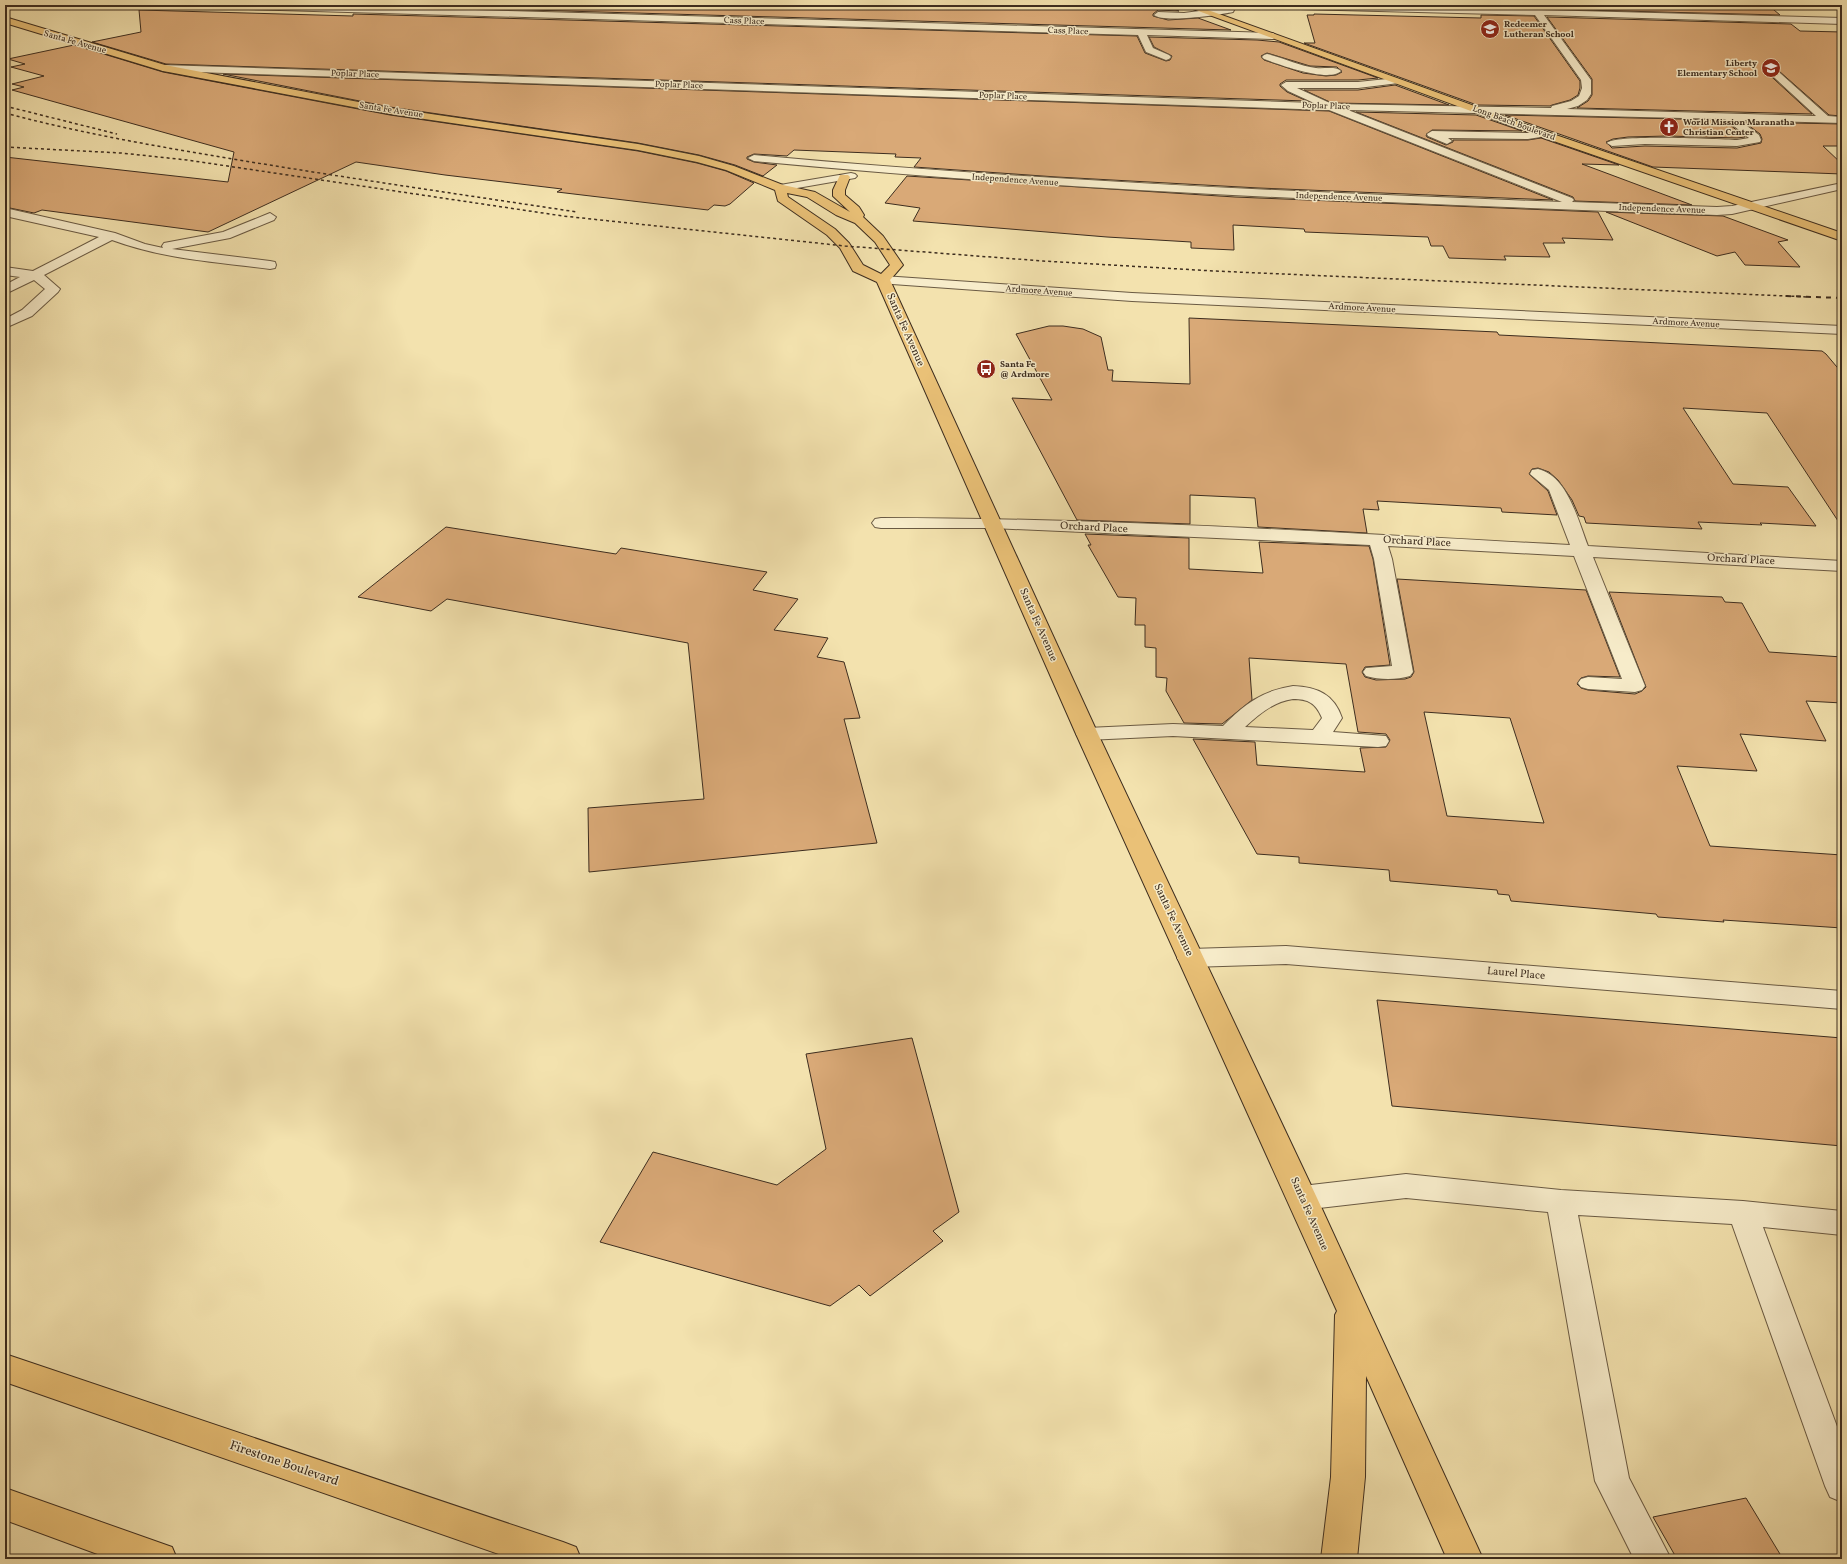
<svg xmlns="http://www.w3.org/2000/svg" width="1847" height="1564" font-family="Vollkorn,serif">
<rect width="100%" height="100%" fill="#f3e2ae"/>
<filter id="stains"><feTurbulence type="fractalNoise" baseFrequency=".005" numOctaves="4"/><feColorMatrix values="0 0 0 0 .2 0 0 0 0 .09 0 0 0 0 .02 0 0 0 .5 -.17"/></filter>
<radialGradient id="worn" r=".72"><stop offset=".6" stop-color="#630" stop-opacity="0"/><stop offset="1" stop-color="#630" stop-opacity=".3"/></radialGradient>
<g fill="#d9a977" stroke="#3d2d1f" fill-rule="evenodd">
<polygon points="354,5 1162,5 1179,11 1158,10 1153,14 1153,16 1168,20 1198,18 1231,30"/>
<polygon points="1482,5 1527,5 1528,8 1482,7"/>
<polygon points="1538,5 1768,5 1780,15 1541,9"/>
<path d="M 139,10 L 353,16 L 353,14 L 1137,36 L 1145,53 L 1166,61 L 1170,60 L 1172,56 L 1154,47 L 1149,37 L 1257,40 L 1279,42 L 1378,78 L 1358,80 L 1286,80 L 1280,84 L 1280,86 L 1287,92 L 1307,101 L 166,64 L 92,42 L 141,32 ZM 1267,53 L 1310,66 L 1337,67 L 1342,72 L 1336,75 L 1326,76 L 1303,73 L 1264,60 L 1261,56 Z"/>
<polygon points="1314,14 1481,18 1481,15 1534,16 1580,81 1580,88 1578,95 1570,100 1552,105 1550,106 1477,105 1304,43 1315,43 1307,15 1314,15"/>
<polygon points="1547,17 1791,24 1800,31 1842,32 1842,116 1829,115 1771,64 1764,64 1762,68 1812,114 1577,108 1588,101 1592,95 1592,79"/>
<polygon points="74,45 163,72 390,115 638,151 697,163 726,171 754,183 730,204 725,206 714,205 708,210 557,192 562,189 445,175 356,162 208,232 42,210 34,213 5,207 5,157 228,182 234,152 12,90 24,87 12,84 44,76 11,67 25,64 8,59"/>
<polygon points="223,74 1329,111 1553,200 1259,188 1057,177 914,167 921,158 895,157 896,154 794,150 787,156 754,154 747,157 747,159 754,162 777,165 763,176 735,165 699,155 638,143 390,107"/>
<polygon points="1395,85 1449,105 1332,103 1304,90 1358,90"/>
<polygon points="1356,112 1476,115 1522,131 1432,130 1426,135 1427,137 1446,145 1453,142 1453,140 1528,140 1541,138 1619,165 1582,164 1692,205 1575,201 1573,197"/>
<polygon points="1505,115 1724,120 1745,137 1737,138 1668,136 1628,137 1613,139 1606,142 1612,148 1645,146 1737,148 1761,143 1762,139 1760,134 1744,122 1842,124 1842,146 1823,146 1842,164 1842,174 1653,167"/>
<polygon points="907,176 1235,197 1598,212 1613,240 1562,238 1565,243 1543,243 1550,257 1504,256 1506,260 1449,258 1443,246 1431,246 1428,237 1305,232 1304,229 1233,225 1234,250 1191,248 1191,242 1107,237 913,221 920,208 885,203"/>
<polygon points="1606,212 1723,216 1788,240 1778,242 1800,267 1745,265 1735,252 1717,256"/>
<polygon points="1189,318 1497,332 1499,335 1822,351 1826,354 1842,373 1842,527 1767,413 1683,408 1733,484 1788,487 1816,526 1760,523 1762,525 1698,522 1702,529 1586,523 1584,517 1579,516 1572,500 1558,480 1549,472 1538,468 1532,469 1529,474 1548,491 1557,515 1502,512 1501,508 1377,501 1379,510 1363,509 1367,533 1258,527 1255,498 1190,495 1190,524 1077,520 1012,398 1052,400 1016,334 1049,326 1063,326 1083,329 1101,337 1108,370 1113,370 1112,381 1190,384"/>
<polygon points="446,527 616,554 621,548 767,572 753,590 798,599 774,630 828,638 817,657 844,662 860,718 844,719 877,843 589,872 588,808 704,799 688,643 447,599 431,611 358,597"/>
<path d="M 1085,534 L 1189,538 L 1189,569 L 1263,573 L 1259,542 L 1369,546 L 1373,559 L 1390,665 L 1365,667 L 1362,672 L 1365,677 L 1376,680 L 1405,679 L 1411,677 L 1414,672 L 1397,579 L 1586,590 L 1620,677 L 1588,676 L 1581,678 L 1577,684 L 1581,688 L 1588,690 L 1635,694 L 1642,691 L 1646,687 L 1609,592 L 1722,597 L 1725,602 L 1742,603 L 1769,652 L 1842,657 L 1842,703 L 1806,701 L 1826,741 L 1740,734 L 1757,771 L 1677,766 L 1710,846 L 1842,855 L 1842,928 L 1723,920 L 1724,922 L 1658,917 L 1656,914 L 1511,901 L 1509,895 L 1498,894 L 1497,890 L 1390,881 L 1389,870 L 1299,863 L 1299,857 L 1257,854 L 1193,739 L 1255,742 L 1257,765 L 1365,772 L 1360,748 L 1386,747 L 1390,740 L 1386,734 L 1358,732 L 1346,664 L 1249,658 L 1252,700 L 1222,724 L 1184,723 L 1166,691 L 1167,678 L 1156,677 L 1156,648 L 1145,647 L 1145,625 L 1135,625 L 1136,598 L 1118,597 L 1088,545 L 1091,545 ZM 1424,712 L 1510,718 L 1544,823 L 1447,816 Z"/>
<polygon points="1377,1000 1842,1038 1842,1146 1392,1106"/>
<polygon points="912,1038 959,1212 933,1231 943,1241 870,1296 859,1285 830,1306 600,1242 653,1152 777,1185 826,1149 806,1054"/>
<polygon points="1746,1498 1783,1559 1677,1559 1653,1517"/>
</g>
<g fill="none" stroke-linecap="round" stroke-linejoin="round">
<defs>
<g id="minor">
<polygon points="211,5 301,5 1273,33 1277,36 1273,39 1147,35 1153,48 1169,55 1171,57 1169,59 1166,60 1146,52 1138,35 215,8"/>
<path d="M 1260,5 L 1355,5 L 1531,10 L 1528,5 L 1536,5 L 1540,10 L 1842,18 L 1842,24 L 1544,15 L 1591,80 L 1591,94 L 1587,100 L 1578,106 L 1567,109 L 1816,116 L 1765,69 L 1763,67 L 1765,65 L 1771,65 L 1828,116 L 1842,117 L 1842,123 L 1739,120 L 1759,135 L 1761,140 L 1760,142 L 1737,146 L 1645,144 L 1612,146 L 1607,143 C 1614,134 1719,139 1737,140 L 1749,138 L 1725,119 L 1348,110 L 1572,198 L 1574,200 L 1572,202 L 1717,207 L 1732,206 L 1842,183 L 1842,189 L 1732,214 L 1717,215 C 1395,203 1074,192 754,161 L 748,158 L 754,155 C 1023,180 1292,192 1562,202 L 1329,110 L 163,71 L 158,68 L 163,65 L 1314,103 L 1288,91 L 1281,85 L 1286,82 L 1358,82 L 1396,78 L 1401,81 L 1399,83 L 1358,88 L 1297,88 L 1332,104 L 1551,108 L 1552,106 L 1571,101 L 1579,96 L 1582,88 L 1581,80 L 1535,15 L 1264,8 Z"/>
<path d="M 1230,7 L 1234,10 L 1233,12 C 1220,15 1163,23 1154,15 L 1158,12 L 1184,13 Z"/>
<path d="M 1267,54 C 1284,58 1299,66 1316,68 C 1324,69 1336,66 1341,71 C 1329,83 1278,64 1264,59 L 1262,57 L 1264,55 Z"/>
<polygon points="1432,131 1528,133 1543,131 1548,134 1547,136 1528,139 1448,138 1452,141 1447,144 1428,136 1427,134"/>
<polygon points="851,173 855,174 857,176 855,178 780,191 774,188 780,185"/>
<path d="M 5,208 L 115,233 L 145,244 L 163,248 L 162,246 L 164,243 L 223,232 L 270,213 L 276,217 L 274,220 L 230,238 L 172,249 L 270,261 L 275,262 L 276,265 L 275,268 L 270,269 C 216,262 163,259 112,240 L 44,275 L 60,289 L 58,292 L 32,316 L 5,328 L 5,319 L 22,310 L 45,289 L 34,280 L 5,294 L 5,285 L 20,277 L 5,275 L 5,267 L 33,271 L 99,237 L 5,216 Z"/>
<polygon points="883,276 1132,293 1842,326 1842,334 1132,301 878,283 876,280 878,277"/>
<path d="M 1538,469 C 1568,476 1578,521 1588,546 L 1842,561 L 1842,571 L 1593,557 L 1645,686 L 1642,690 L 1635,692 L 1588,689 L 1581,687 L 1578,683 L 1581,679 L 1588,677 L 1622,679 L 1574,556 L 1388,546 L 1392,559 L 1413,672 L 1410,676 C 1397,680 1379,680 1366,676 L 1363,672 L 1366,668 L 1392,666 L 1374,559 L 1370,545 L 992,528 L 881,528 L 875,527 L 872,523 L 875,519 L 881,518 C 1111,518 1341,533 1570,545 L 1549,490 L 1530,474 L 1532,470 Z"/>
<path d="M 1293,686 C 1317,687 1334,694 1342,718 L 1333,732 L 1386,736 L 1389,741 L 1386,746 L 1378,747 L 1173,736 L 1087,740 L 1080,738 L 1076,734 L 1080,730 L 1087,728 L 1173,724 L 1223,726 C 1245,704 1261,691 1293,686 ZM 1293,699 C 1308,699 1316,703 1322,718 L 1313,730 L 1245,727 C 1259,714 1273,702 1293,699 Z"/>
<polygon points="1286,946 1842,991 1842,1009 1286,964 1190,967 1181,964 1177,958 1181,952 1190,949"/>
<polygon points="1406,1174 1561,1190 1743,1201 1842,1211 1842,1235 1763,1227 1842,1440 1842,1502 1830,1497 1825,1486 1732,1224 1578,1215 1629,1478 1671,1559 1634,1559 1595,1481 1548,1212 1406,1198 1302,1210 1292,1206 1287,1198 1292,1190 1302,1186"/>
</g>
<g id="major">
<polygon points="1182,5 1194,5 1547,132 1842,233 1842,241 1539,136"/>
<path d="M 5,17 L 165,65 L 390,108 L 638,144 L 699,156 L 734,166 L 783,185 L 815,192 L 850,212 L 833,196 L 833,190 L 840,175 L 848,175 L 850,177 L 845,190 L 845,195 L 859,207 L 864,215 L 863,217 L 883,236 L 903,265 L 890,280 L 1098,734 L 1317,1198 L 1483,1559 L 1447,1559 L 1366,1376 L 1365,1477 L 1357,1559 L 1321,1559 L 1331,1477 L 1335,1315 L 1337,1311 L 1076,734 L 877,282 L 853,271 L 840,248 L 827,235 L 778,201 L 775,190 L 726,170 L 697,162 L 638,150 L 390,114 L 163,71 L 5,23 ZM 787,193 L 807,197 L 836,215 L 855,223 L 875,242 L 890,265 L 881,274 L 863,265 L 849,243 L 835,229 L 788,197 Z"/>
<polygon points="5,1354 563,1542 576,1547 581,1559 513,1559 5,1382"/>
<polygon points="5,1488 172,1547 177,1559 111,1559 5,1520"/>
</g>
</defs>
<use href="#minor" stroke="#6a5a43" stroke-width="2"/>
<use href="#major" stroke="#3d2d1f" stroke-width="2"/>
<use href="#minor" fill="#f7ecca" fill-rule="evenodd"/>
<use href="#major" fill="#eac177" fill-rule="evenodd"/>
<g stroke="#3d2d1f" stroke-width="1.5" stroke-dasharray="3 3" stroke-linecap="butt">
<polyline points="5,106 117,134"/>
<path d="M 5,113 C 76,132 149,145 221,157 C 340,177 458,194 577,212"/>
<polyline points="5,147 121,153 187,160 563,216 845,246 1043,261 1214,271 1809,297"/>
</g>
<polyline stroke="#3d2d1f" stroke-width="2" stroke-dasharray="5 5" stroke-linecap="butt" points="1786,296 1842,298"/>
</g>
<defs>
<symbol id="school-disc" viewBox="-11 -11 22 22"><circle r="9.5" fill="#8f2418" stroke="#f7ecca"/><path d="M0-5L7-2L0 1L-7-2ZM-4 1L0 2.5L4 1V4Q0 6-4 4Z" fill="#fff"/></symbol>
<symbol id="church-disc" viewBox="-11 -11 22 22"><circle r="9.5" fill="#8f2418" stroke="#f7ecca"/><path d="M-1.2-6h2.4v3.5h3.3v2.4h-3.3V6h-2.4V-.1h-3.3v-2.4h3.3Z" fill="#fff"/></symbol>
<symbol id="bus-disc" viewBox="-11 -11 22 22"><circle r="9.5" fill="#8f2418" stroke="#f7ecca"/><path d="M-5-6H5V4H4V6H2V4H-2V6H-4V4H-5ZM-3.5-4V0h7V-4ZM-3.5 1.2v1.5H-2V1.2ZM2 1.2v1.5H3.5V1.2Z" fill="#fff"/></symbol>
</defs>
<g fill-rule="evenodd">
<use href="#school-disc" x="1479" y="18" width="22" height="22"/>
<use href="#school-disc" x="1760" y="57" width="22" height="22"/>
<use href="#church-disc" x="1658" y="116" width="22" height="22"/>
<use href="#bus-disc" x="975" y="358" width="22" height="22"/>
</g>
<g text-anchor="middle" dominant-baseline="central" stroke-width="3" stroke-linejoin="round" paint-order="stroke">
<g font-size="9" fill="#3d2d1f" stroke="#f7ecca">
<text transform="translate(744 21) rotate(2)">Cass Place</text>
<text transform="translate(1068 31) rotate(2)">Cass Place</text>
<text transform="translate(75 42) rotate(16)">Santa Fe Avenue</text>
<text transform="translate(355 74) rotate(2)">Poplar Place</text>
<text transform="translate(679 85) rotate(2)">Poplar Place</text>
<text transform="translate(1003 96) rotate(2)">Poplar Place</text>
<text transform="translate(1326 106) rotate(2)">Poplar Place</text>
<text transform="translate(391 110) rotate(9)">Santa Fe Avenue</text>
<text transform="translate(1514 123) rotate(20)">Long Beach Boulevard</text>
<text transform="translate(1015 180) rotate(4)">Independence Avenue</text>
<text transform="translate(1339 197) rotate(2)">Independence Avenue</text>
<text transform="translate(1662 209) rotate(2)">Independence Avenue</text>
<text transform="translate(1039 291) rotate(4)">Ardmore Avenue</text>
<text transform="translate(1362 308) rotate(3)">Ardmore Avenue</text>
<text transform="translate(1686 323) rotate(3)">Ardmore Avenue</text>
</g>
<g font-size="9" font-weight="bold" fill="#3d2d1f" stroke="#f7ecca" text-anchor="start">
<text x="1504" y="24">Redeemer<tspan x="1504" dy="10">Lutheran School</tspan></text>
<text x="1757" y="63" text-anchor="end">Liberty<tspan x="1757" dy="10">Elementary School</tspan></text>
<text x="1683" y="122">World Mission Maranatha<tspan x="1683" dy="10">Christian Center</tspan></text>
<text x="1000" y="364">Santa Fe<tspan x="1000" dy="10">@ Ardmore</tspan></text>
</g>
<g font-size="11" fill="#3d2d1f" stroke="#f7ecca">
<text transform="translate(905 330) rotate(66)">Santa Fe Avenue</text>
<text transform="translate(1094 528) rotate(3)">Orchard Place</text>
<text transform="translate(1417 542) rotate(3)">Orchard Place</text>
<text transform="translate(1741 560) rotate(3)">Orchard Place</text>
<text transform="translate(1038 625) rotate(66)">Santa Fe Avenue</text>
<text transform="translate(1173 920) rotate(65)">Santa Fe Avenue</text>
<text transform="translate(1516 974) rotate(5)">Laurel Place</text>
<text transform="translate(1309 1214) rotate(66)">Santa Fe Avenue</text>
</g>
<g font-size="13" fill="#3d2d1f" stroke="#f7ecca">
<text transform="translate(284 1464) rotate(19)">Firestone Boulevard</text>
</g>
</g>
<rect width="1847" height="1564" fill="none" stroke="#f3e2ae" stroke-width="20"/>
<rect x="6" y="6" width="1835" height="1552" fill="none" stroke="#3d2d1f" stroke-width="2"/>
<rect x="10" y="10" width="1827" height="1544" fill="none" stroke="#3d2d1f"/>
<rect width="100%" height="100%" filter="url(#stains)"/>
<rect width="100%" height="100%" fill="url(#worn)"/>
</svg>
